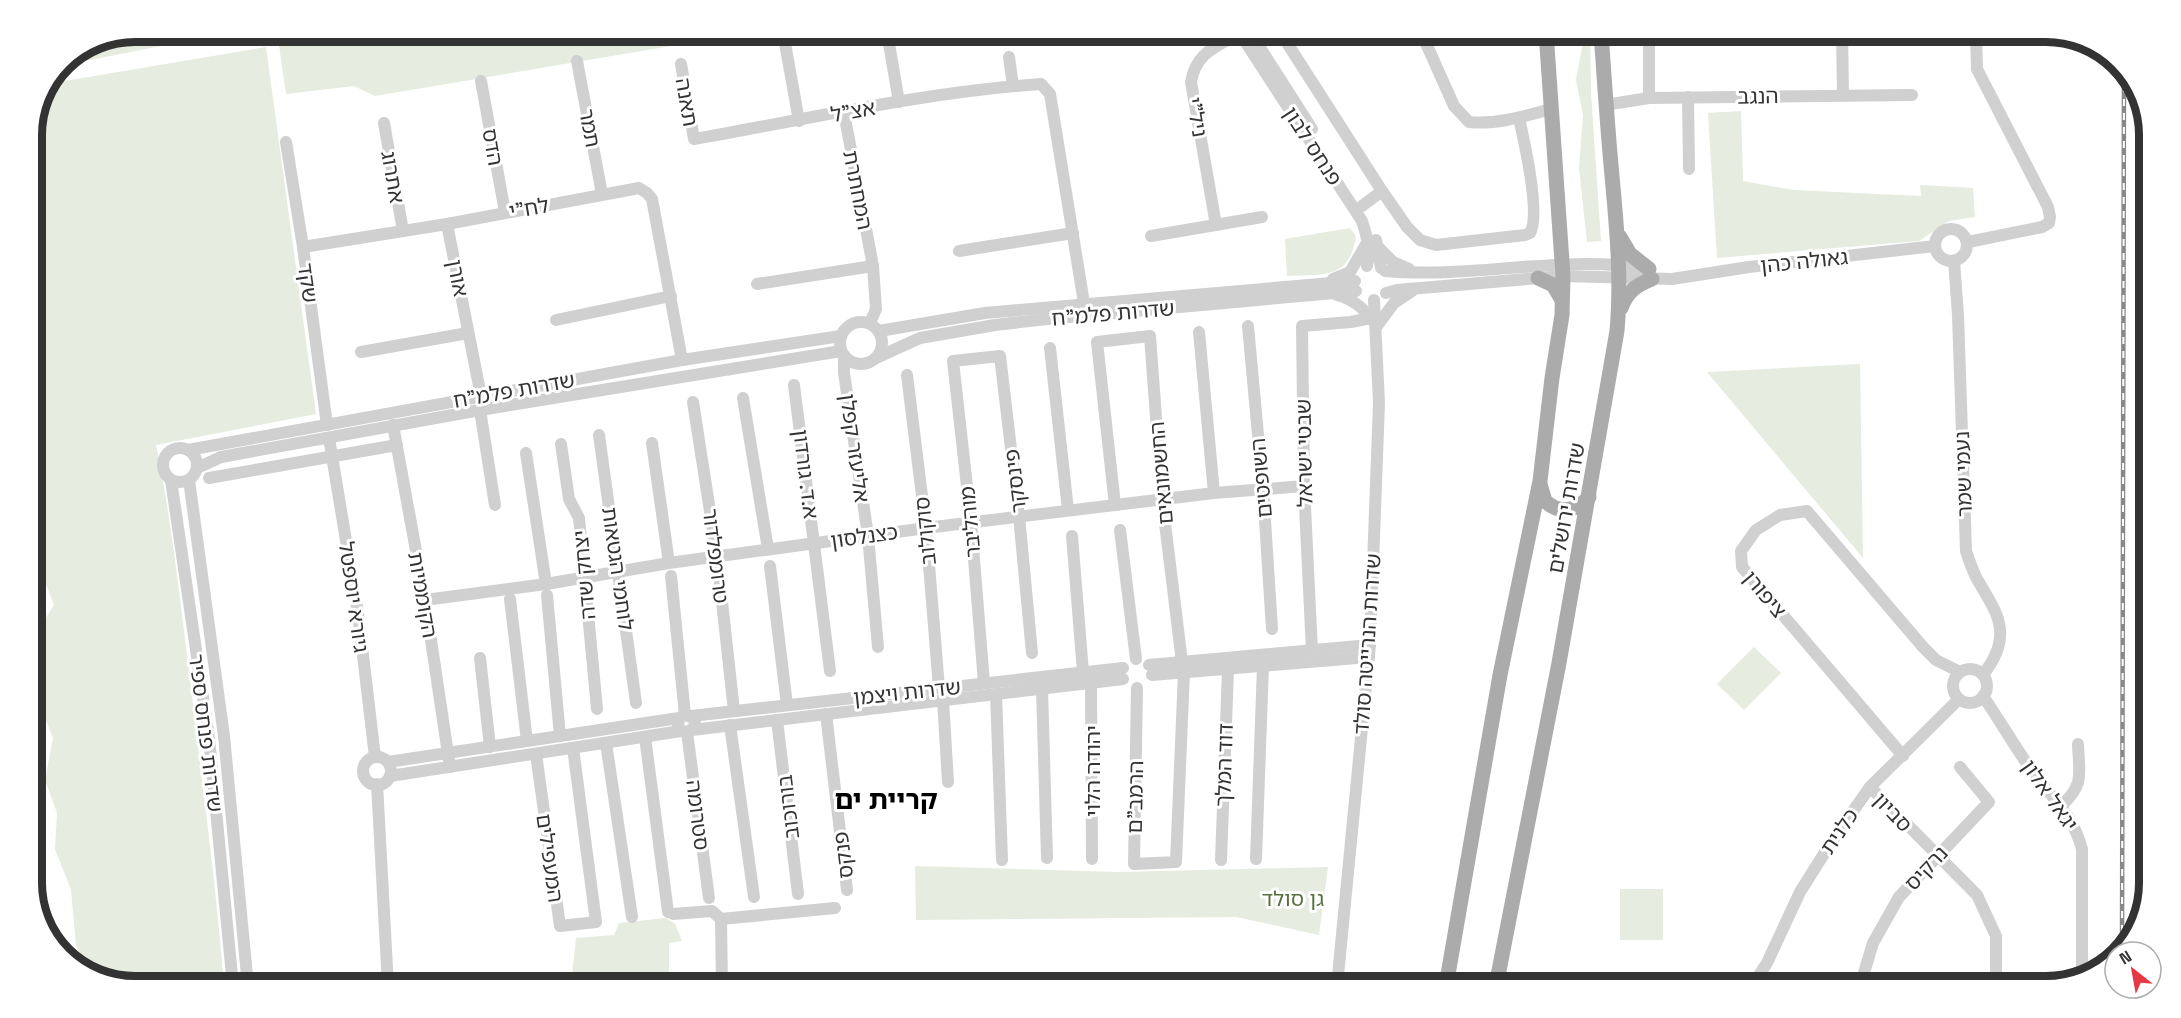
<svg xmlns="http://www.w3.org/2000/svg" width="2181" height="1018" font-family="'Space Grotesk','Noto Sans Hebrew',sans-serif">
<rect width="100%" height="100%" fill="#fff"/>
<g fill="#e6ecdf">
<polygon points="135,32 231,32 60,66 62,62 96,39"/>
<polygon points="277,32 754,32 375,96 354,86 286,94"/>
<polygon points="1585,32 1590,32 1591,93 1601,241 1587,242 1579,168 1583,115 1576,80"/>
<path d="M 266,47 L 316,414 L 156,445 C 172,522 180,601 190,679 C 202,782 216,884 224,986 L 135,986 L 95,978 L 86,971 L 76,945 L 71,890 L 55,849 L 57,813 L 45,780 L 53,738 L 32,685 L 32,640 L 54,605 L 35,556 L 34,484 L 32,477 L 32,129 L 53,83 Z"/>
<polygon points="1741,111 1743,181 1793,190 1921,196 1920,185 1973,188 1975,217 1949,221 1919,241 1717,258 1708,113"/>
<path d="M 1350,228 L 1356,236 C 1349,280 1324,274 1287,276 L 1285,239 Z"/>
<polygon points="1860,364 1863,558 1707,372"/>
<polygon points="1754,647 1781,673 1744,710 1717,684"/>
<polygon points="915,866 1119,872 1328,867 1319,935 1236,917 916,920"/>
<rect x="1620" y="889" width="43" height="51"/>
<polygon points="666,918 675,924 682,941 669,943 669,982 571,985 576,938 614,935 619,923"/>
</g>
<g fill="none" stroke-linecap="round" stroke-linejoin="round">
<g stroke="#d0d0d0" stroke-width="12">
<polyline points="783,32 799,121"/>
<polyline points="887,32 899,102"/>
<path d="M 1239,32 L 1362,221 C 1367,237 1371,249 1367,266"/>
<polyline points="1250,32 1312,129"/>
<path d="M 1280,32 L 1382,191 L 1407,227 L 1420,240 L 1436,245 L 1525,235 L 1530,233 C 1541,215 1524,140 1519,118"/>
<path d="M 1421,32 L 1454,106 L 1469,122 C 1496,125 1525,116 1551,109"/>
<polyline points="1842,32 1843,95"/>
<polyline points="1009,57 1013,86"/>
<polyline points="577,61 602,194"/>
<path d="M 681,64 L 694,139 C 808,119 925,92 1041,84 L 1050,94 L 1084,303"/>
<polyline points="481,81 505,212"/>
<polyline points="1688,97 1689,169"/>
<polyline points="1649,98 1649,32"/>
<polyline points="1605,105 1649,98 1912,95"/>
<polyline points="844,113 873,266 876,309 870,323"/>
<polyline points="384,123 403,231"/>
<polyline points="2148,127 2149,209"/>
<polyline points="286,142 303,247 327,425"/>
<polyline points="1362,206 1382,191"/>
<polyline points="447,224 481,396"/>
<path d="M 1216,225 L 1191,82 C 1196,52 1216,47 1240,33"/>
<circle cx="1951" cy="245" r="16"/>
<polyline points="1151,236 1262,217"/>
<polyline points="1376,240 1381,268"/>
<polyline points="1968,242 2042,227 2049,223 2050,217 2048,207 1977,69 1976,32"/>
<polyline points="1377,246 1393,262 1409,269"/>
<polyline points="303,247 447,224 639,188 647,193 652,199 682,360"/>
<polyline points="959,251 1073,233"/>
<path d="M 1954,261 L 1958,315 L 1966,551 C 1969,560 1972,569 1976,577 C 1986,596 2002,615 2000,637 C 1999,652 1991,664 1983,675"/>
<path d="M 1385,271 C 1473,279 1561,254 1649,269"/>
<polyline points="1333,279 1350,272 1368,241"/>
<polyline points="757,284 873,266"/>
<polyline points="1386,293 1397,290 1563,276 1672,279 1749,267 1935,246"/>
<path d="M 1337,295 C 1356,300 1366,311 1377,326 L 1394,303 L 1412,291"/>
<polyline points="556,320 671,296"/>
<circle cx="861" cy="343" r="21"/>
<polyline points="1248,326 1263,489 1272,629"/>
<polyline points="879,331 985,313 1355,281"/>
<polyline points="1199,332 1214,493"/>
<polyline points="1050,348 1068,510"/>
<polyline points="361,352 468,333"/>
<polyline points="844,356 844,373 868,536 878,647"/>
<polyline points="876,358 920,338 995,325 1047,319 1356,291"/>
<polyline points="907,375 926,528 939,688"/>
<polyline points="794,385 830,671"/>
<polyline points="743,398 768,549"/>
<polyline points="693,402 717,556 734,711"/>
<polyline points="480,410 495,505"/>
<polyline points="393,425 425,600 450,767"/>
<polyline points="599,435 636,703"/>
<polyline points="329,438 358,613 375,757"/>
<polyline points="652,443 669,563"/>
<polyline points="561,444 569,499 579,518 597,709"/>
<circle cx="180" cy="465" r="17"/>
<polyline points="188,450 682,360 841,336"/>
<polyline points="526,453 546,584"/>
<polyline points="197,468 221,457 480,410 841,351"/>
<polyline points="209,478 397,445"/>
<polyline points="171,480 209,738 233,986"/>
<polyline points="189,480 224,736 248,986"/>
<polyline points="1115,505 1097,342 1150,336 1162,499 1182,662"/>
<polyline points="1120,530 1136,659"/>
<polyline points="1072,536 1083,672"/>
<polyline points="770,566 787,705"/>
<polyline points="671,576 685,715"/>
<polyline points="547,595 560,736"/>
<polyline points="510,599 527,741"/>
<polyline points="425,600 546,584 669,563 926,528 1214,493 1304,486"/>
<polyline points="1312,651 1304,486 1302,326 1351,322 1371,318"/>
<polyline points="480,658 490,747"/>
<polyline points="1149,665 1370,645"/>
<circle cx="1970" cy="686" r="17"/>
<polyline points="1152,675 1369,657"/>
<polyline points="984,683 971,522 953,361 1000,356 1019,516 1032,653"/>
<polyline points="1091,683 1092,859"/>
<polyline points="1137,688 1134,864 1176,862 1184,672"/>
<polyline points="1042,689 1047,858"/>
<polyline points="996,694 1002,860"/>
<path d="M 1983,696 C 2000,721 2015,747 2032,771 C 2053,799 2072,813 2082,849 L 2082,976"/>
<polyline points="943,700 948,782"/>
<polyline points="826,714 847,890"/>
<polyline points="691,716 1123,668"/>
<polyline points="777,720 798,894"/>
<polyline points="730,725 754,897"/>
<polyline points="692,730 1123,679"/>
<polyline points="687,732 709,898"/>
<polyline points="645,737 668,912"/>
<polyline points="606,743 632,917"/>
<polyline points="536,754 560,926 596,922 573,748"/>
<polyline points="1903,756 1742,567 1741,551 1756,530 1780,515 1807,511 1923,647 1936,660 1960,672"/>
<circle cx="377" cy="771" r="14"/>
<polyline points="388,762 679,718 685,715 693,718 695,723 694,728 687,732 681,731 678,727 679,718"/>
<polyline points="390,776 681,731"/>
<polyline points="377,784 388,986"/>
<polyline points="1870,787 1977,895 1996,936 1996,986"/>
<path d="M 2061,806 C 2085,784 2079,774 2078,744"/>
<polyline points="1256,859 1263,666"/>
<polyline points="1221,860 1228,670"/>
<polyline points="673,914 712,911 721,919"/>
<polyline points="706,986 722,986"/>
<polyline points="722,986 721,919 835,908"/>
<polyline points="1337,986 1370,645 1379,403 1374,300"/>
<polyline points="1752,986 1767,963 1800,892 1832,841 1870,787 1959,699"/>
<polyline points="1860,986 1873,943 1899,897 1989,802 1960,767"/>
</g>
<g stroke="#ababab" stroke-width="15">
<polyline points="1620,237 1630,254 1649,269"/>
<polyline points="1538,278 1553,285 1562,300"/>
<path d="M 1621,308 C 1627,292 1636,285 1652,279"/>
<path d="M 1540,484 L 1545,501 C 1560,515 1577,511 1589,497"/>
<polyline points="1446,986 1500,675 1540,481 1552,378 1562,315 1563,276 1546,32"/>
<path d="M 1496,986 L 1559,663 L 1617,331 C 1622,275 1616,220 1611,165 C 1607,120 1604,76 1601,32"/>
</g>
<defs>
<polyline id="rail" points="2122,946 2124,71"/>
</defs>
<use href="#rail" stroke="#888" stroke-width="4.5"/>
<use href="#rail" stroke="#fff" stroke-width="2" stroke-dasharray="7" stroke-linecap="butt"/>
</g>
<g text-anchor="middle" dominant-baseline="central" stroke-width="6" stroke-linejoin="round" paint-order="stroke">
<g font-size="21" fill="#333" stroke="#fff">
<text transform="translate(1758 96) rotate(-1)">הנגב</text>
<text transform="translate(687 102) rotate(80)">תאנה</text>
<text transform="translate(853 111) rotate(-10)">אצ"ל</text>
<text transform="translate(1197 117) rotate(80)">ניל"י</text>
<text transform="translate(590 128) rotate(79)">תמר</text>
<text transform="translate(1313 146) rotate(57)">פנחס לבון</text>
<text transform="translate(493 147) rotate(80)">הדס</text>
<text transform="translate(393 177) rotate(80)">אתרוג</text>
<text transform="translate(858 190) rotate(79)">המחתרת</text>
<text transform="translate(529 208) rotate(-10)">לח"י</text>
<text transform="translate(1804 261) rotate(-6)">גאולה כהן</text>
<text transform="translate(458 278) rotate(79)">אורן</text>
<text transform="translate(308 283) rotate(82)">שקד</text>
<text transform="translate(1113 313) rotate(-5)">שדרות פלמ"ח</text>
<text transform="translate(514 390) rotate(-10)">שדרות פלמ"ח</text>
<text transform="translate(855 448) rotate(82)">אליעזר קפלן</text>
<text transform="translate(1304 453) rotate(-91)">שבטי ישראל</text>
<text transform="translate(1161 473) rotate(-95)">החשמונאים</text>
<text transform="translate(806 474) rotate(83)">א.ד. גורדון</text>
<text transform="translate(1963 474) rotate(-92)">נעמי שמר</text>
<text transform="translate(1261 478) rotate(-95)">השופטים</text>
<text transform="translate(1015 481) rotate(-97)">פינסקר</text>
<text transform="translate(1566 508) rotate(-80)">שדרות ירושלים</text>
<text transform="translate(970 522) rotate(-95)">מוהליבר</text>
<text transform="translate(925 531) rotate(-96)">סוקולוב</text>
<text transform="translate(864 536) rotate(-8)">כצנלסון</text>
<text transform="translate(716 556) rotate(83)">טרומפלדור</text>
<text transform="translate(618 569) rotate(82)">לוחמי הגטאות</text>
<text transform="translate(584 575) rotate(-95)">יצחק שדה</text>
<text transform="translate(1765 594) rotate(50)">ציפורן</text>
<text transform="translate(423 595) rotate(80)">הקוממיות</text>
<text transform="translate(354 597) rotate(82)">גיורא יוספטל</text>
<text transform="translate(1367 644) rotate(-86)">שדרות הנרייטה סולד</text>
<text transform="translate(907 692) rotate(-6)">שדרות ויצמן</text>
<text transform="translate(206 733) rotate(83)">שדרות פנחס ספיר</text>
<text transform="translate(1224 765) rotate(-88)">דוד המלך</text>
<text transform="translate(1092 771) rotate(-90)">יהודה הלוי</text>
<text transform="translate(2050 795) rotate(55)">יגאל אלון</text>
<text transform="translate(1135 797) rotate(-89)">הרמב"ם</text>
<text transform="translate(788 807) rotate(-97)">בורוכוב</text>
<text transform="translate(1893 812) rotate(46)">סביון</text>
<text transform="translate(698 815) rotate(83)">סטרומה</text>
<text transform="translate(1839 831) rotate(-56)">כלנית</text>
<text transform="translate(843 855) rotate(-97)">פנקס</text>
<text transform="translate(550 858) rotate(82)">המעפילים</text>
<text transform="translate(1926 868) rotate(-47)">נרקיס</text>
</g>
<g font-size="21" fill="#56703f" stroke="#fff">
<text x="1293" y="898">גן סולד</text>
</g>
<g font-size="27" font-weight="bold" fill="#000" stroke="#fff">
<text x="886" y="799">קריית ים</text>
</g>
</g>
<path d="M0 0H2181V1018H0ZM135 42H2046A93 93 0 0 1 2139 135V883A93 93 0 0 1 2046 976H135A93 93 0 0 1 42 883V135A93 93 0 0 1 135 42Z" fill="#fff" fill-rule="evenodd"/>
<path fill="none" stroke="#333" stroke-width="8" d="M135 42H2046A93 93 0 0 1 2139 135V883A93 93 0 0 1 2046 976H135A93 93 0 0 1 42 883V135A93 93 0 0 1 135 42Z"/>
<g transform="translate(2133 970) rotate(329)"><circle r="28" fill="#ffffff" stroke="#adadad" stroke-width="1.5"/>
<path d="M0-4.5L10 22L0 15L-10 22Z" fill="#e63946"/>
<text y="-9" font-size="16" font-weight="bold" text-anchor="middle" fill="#333333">N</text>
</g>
</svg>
